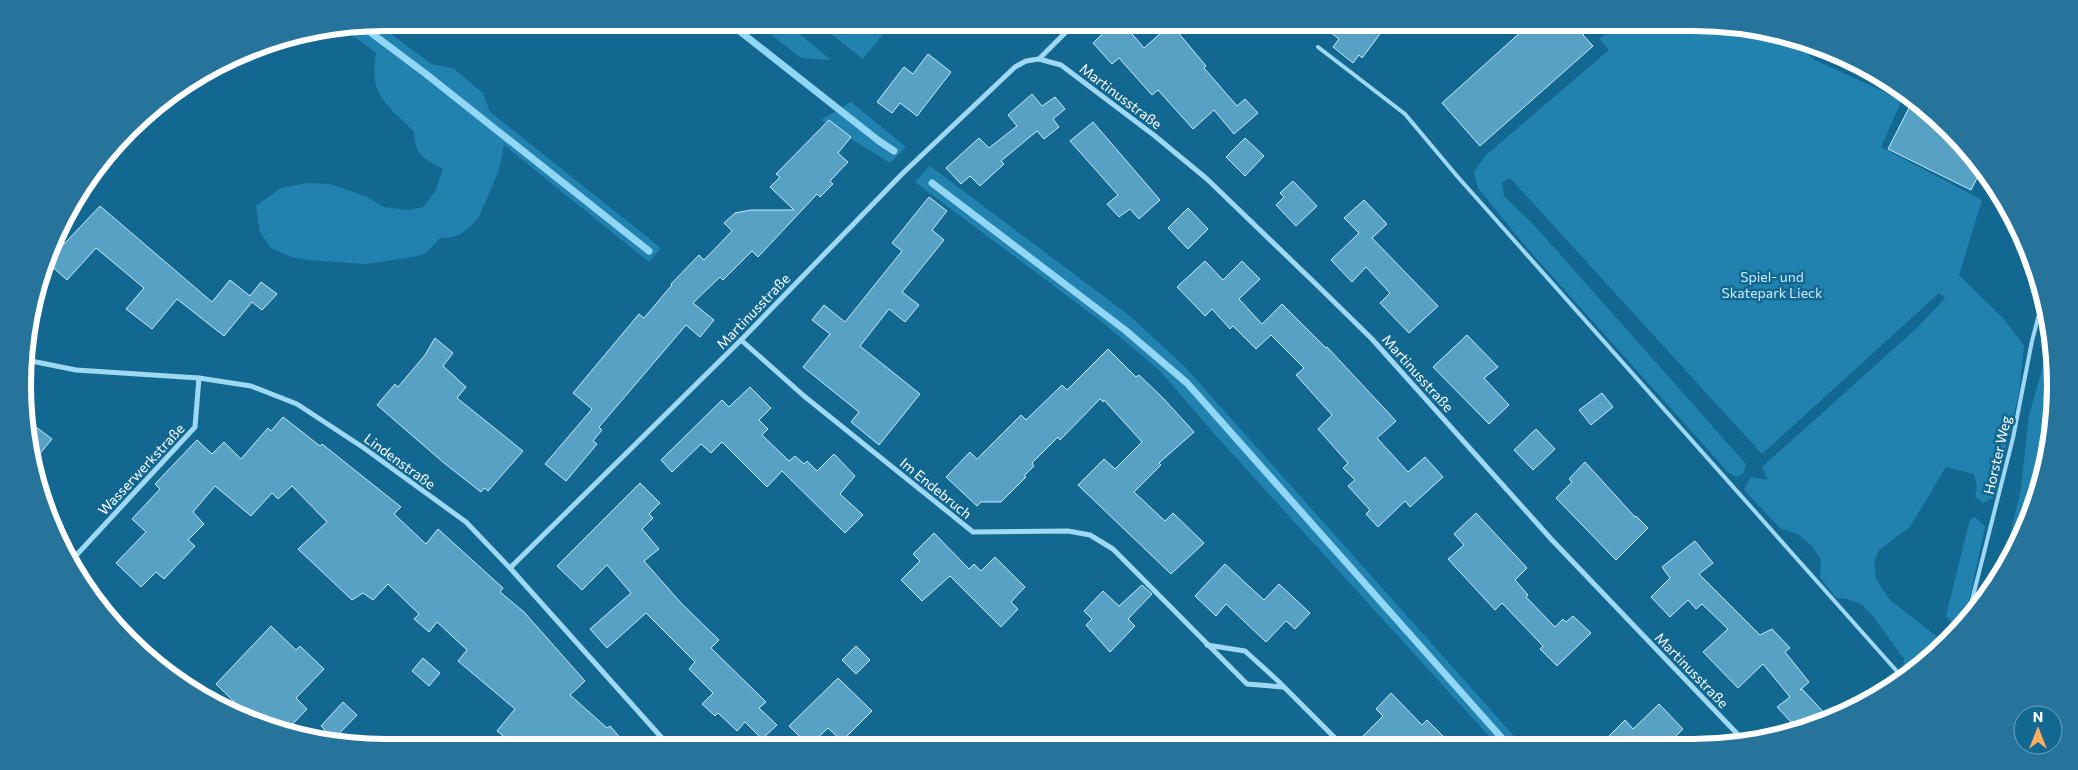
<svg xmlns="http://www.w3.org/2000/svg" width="2078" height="770" font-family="Commissioner,sans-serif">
<rect width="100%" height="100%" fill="#136892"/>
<g fill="#2182af">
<polygon points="757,23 786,23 831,60 801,58"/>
<polygon points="817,23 892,23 863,59"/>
<polygon points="1619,23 1693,23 1782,34 1815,60 1902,100 1881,147 1982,200 1959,275 2004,319 2024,346 2019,393 1993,498 1983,503 1975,497 1977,486 1974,474 1946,467 1910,527 1879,550 1874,562 1876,579 1890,600 1945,643 1932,658 1906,675 1903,673 1904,659 1872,615 1861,604 1848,599 1836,598 1820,577 1821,559 1811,545 1798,534 1780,528 1744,490 1751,477 1768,480 1762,467 1919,326 1945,298 1939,293 1762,454 1510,178 1502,182 1504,196 1534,225 1746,464 1743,474 1736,477 1728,472 1526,247 1478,188 1474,172 1486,155 1609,50 1599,39"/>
<path d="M 378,24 L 431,64 L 453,68 L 483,93 L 490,112 L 661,248 L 649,262 L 504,145 L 499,170 L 478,219 L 464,232 L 453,237 L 440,238 L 425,254 L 414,257 L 364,264 L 309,260 L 291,257 L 271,248 L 260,232 L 256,206 L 281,188 L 307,183 L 330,184 L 367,197 L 384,207 L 408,210 L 424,207 L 436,190 L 443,169 C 424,158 415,157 414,132 C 388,104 368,97 376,53 L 344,29 Z"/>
<polygon points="851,102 906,147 890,163 821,120"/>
<polygon points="930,166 1130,316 1185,367 1522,745 1497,745 1217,437 1161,372 1106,325 915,182"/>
<polygon points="2052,335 2055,409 2043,479 2002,569 2021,489 2029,415"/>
<polygon points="1975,517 1985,527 1965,620 1959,627 1952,624 1946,616 1970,519"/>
</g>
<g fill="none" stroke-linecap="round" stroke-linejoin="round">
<g stroke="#91d7f5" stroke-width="7">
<polyline points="728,22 879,141 894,151"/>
<polyline points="362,26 426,74 649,251"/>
<polyline points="932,183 1125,330 1187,383 1508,745"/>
</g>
</g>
<g fill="#56a1c4" stroke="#c7ecfd">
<polygon points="1115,22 1122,22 1144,48 1171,24 1206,66 1204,68 1237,106 1245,99 1258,113 1234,134 1214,110 1193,129 1158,90 1152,95 1119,58 1112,64 1093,43"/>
<polygon points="1317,22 1389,22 1362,58 1359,55 1353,63 1333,47 1339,39"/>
<polygon points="1532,22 1542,22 1551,33 1564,22 1596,22 1583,35 1593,46 1480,146 1442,103"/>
<polygon points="928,54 951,72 917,116 900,103 892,113 877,102 904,67 913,74"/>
<polygon points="1032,94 1042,106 1055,97 1065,109 1053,119 1059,127 1044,139 1037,131 1001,161 1004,164 980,186 970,176 961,184 946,168 979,138 989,148 1017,126 1008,115"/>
<polygon points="1914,98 1966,146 1982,168 1971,190 1888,149"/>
<polygon points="829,120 851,137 838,153 848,162 830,181 833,184 820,197 817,194 758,257 752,251 723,280 720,277 693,303 714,320 700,337 686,325 599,427 602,430 593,441 597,444 566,481 545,464 592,409 573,393 639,314 644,318 672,285 671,284 699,255 704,260 732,231 724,223 735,213 751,210 794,210 770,187 780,177 776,174"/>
<polygon points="1093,122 1160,200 1139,219 1130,209 1119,217 1107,204 1118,195 1070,141"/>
<polygon points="1245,138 1264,156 1245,176 1226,157"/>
<polygon points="1293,181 1317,206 1296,226 1276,205 1284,197 1280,193"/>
<polygon points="929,197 947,211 932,230 944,240 902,292 919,305 905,322 889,309 860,346 920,394 879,445 851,422 859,412 803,367 830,334 812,320 824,305 845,322 902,251 892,243"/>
<polygon points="1364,200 1387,224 1372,238 1438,306 1409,333 1380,303 1390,293 1366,267 1352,282 1331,260 1359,233 1344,218"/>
<polygon points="100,206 212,302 230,280 250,296 261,282 277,294 262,310 252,302 224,336 177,299 152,329 126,309 144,288 96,248 67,280 47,262"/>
<polygon points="1188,208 1208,229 1188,249 1168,228"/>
<polygon points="1205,261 1223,280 1242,261 1260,279 1239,299 1262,324 1282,304 1326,348 1327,347 1396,421 1377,438 1408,472 1425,457 1443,477 1410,507 1405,501 1378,527 1366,514 1370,510 1348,486 1355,480 1343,468 1348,463 1318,429 1332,415 1296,375 1304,368 1271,335 1256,349 1233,326 1230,329 1212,309 1205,316 1177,287"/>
<polygon points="1467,335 1498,367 1484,378 1509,405 1489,424 1433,367"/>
<polygon points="435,338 453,353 443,366 466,387 457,398 523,451 488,491 484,488 481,492 444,463 377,405 395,384 398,387 425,355"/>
<polygon points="1108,349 1136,377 1139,375 1163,398 1194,432 1159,463 1161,465 1134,492 1165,521 1173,513 1204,543 1171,574 1078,485 1104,459 1115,469 1142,442 1104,400 1103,402 1100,399 1060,440 1058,437 1032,463 1034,466 1024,476 1026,477 1001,502 981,502 977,506 946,477 970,452 977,459 1021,415 1026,420 1062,385 1067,390"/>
<polygon points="750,387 771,408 759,420 768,429 762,435 789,461 795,456 804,464 807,461 817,471 834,454 855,476 840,494 863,515 845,533 782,471 767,487 722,442 711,453 701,444 672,472 661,460 722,400 729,407"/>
<polygon points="1602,393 1613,407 1591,425 1579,410"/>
<polygon points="283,417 320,446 322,444 401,507 394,514 426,544 438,529 503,588 500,592 524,612 585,681 570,695 607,728 610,726 628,747 517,747 497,731 515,709 458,661 467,650 437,622 429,632 414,619 419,614 388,584 373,600 363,593 352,600 298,549 327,522 292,486 278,499 272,493 251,516 215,486 193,512 204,524 188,540 195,546 164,579 156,572 141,587 116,563 146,532 132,519 160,489 155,484 197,440 212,454 224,442 241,459 268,428 271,431"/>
<polygon points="28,421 52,439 32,463 30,456"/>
<polygon points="1536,429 1555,449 1533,470 1514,450"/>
<polygon points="1585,462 1635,517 1636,516 1648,528 1616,560 1556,498 1572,482 1569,479"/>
<polygon points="640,483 660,503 649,514 653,518 642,529 659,549 644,561 681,603 719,640 711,648 766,702 759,708 777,725 762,739 745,722 737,731 718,713 715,716 702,704 713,693 689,669 695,662 646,613 607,648 590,629 631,593 607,565 582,590 557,566"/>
<polygon points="1476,513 1527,568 1515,580 1528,595 1526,597 1555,627 1563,619 1566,622 1573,616 1591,633 1557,666 1540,649 1543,646 1502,603 1495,610 1448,559 1464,545 1454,534"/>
<polygon points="934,533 969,569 974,564 981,571 995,557 1025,587 1011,602 1018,609 1001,627 950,576 922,601 901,580 920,561 913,554"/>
<polygon points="1695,541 1713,563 1699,574 1760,635 1772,629 1790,648 1785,652 1809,682 1800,690 1802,689 1829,718 1795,726 1777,707 1790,697 1763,664 1738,688 1703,652 1728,629 1702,604 1696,609 1688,600 1670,617 1651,597 1670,578 1662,567"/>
<polygon points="1225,564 1264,600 1279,584 1310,613 1295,629 1286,621 1266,642 1226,604 1216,616 1195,596"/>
<polygon points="1142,585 1152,594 1128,619 1135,626 1110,652 1086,625 1092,619 1084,611 1103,591 1119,606"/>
<polygon points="271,626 296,650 300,646 324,669 296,698 307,709 286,731 275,720 268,727 254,721 216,684"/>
<polygon points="856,646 870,660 856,674 842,660"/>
<polygon points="423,658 440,673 429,686 412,671"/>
<polygon points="838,678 872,711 842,741 828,728 809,746 789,726"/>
<polygon points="1391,693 1422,725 1427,720 1452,745 1372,745 1363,736 1383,716 1376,709"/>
<polygon points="343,702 357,715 334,739 321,726"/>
<polygon points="1659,704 1683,729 1667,745 1601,744 1625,720 1633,729"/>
</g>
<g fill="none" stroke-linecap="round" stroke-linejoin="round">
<g stroke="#9fd8f2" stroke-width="4">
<polyline points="1318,47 1405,114 1457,176 1902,677"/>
<polyline points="1968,616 2013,438 2032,341 2043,299"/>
</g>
<g stroke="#9fd8f2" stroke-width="5">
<polyline points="1282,22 1285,25 1288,22"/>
<polyline points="1039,59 1061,65 1155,136 1207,179 1320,288 1372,339 1552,540 1746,743"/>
<polyline points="741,340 804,396 973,532 1068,531 1090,535 1113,549 1247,684 1283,687"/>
<polyline points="26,360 76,370 199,378 251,386 297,404 364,448 466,522 510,568 670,747"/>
<polyline points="70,562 195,427 199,378"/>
<polyline points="510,568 741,340 903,173 1015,67 1026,61 1039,59 1076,22"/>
<polyline points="1207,645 1245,651 1277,680 1342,745"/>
</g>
</g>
<g text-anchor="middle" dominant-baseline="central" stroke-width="5" stroke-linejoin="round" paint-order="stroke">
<g font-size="14" fill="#fff" stroke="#136892">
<text transform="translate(1121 96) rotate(37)">Martinusstraße</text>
<text transform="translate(753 311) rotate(-46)">Martinusstraße</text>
<text transform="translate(1418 373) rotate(48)">Martinusstraße</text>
<text transform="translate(1997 455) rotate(-77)">Horster Weg</text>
<text transform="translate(400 461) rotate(36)">Lindenstraße</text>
<text transform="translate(141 469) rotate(-47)">Wasserwerkstraße</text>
<text transform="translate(936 488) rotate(39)">Im Endebruch</text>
<text transform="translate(1692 670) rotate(46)">Martinusstraße</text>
</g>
<g font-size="14" fill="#c7ecfd" stroke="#136892">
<text x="1772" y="276">Spiel- und<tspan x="1772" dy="16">Skatepark Lieck</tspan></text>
</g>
</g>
<path d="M0 0H2078V770H0ZM385 31H1693A354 354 0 0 1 2047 385V385A354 354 0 0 1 1693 739H385A354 354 0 0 1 31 385V385A354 354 0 0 1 385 31Z" fill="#26749b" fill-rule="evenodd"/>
<path fill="none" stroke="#fff" stroke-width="6" d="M385 31H1693A354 354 0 0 1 2047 385V385A354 354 0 0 1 1693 739H385A354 354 0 0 1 31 385V385A354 354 0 0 1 385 31Z"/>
<g transform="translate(2038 730)"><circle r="24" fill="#136892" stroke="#71a4be"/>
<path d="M0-4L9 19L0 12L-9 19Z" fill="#ffac60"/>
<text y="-8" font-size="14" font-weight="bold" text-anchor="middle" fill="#ffffff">N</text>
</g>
</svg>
